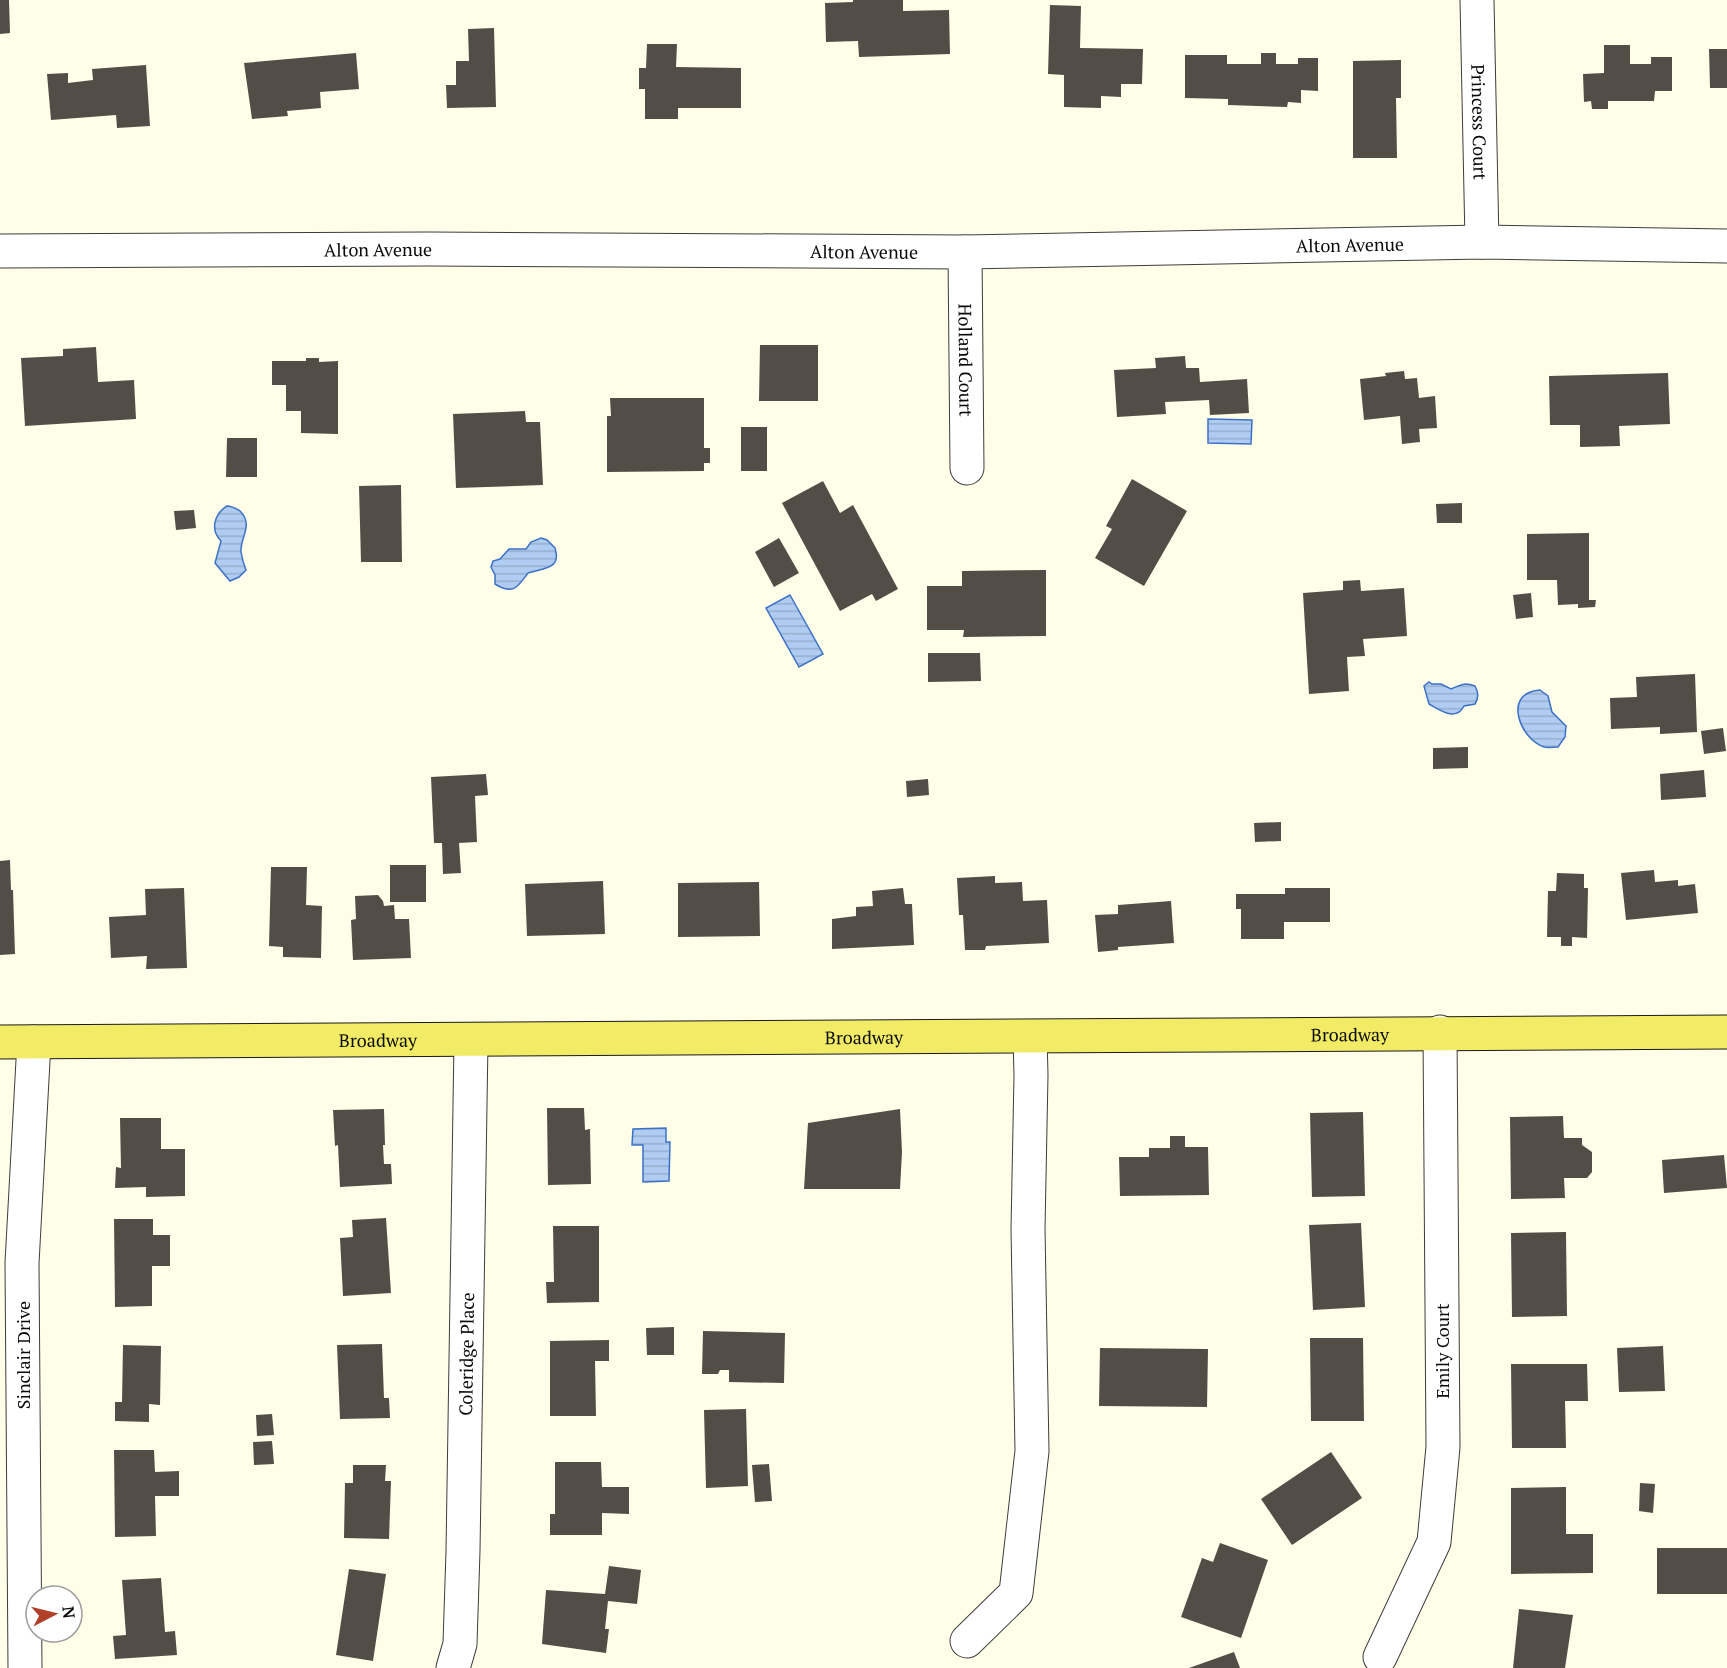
<svg xmlns="http://www.w3.org/2000/svg" width="1727" height="1668" font-family="'PT Serif',serif">
<defs>
<pattern id="water-rules" width="6" height="5" patternUnits="userSpaceOnUse" patternTransform="scale(1.5)"><rect width="6" height="5" fill="#b0ccf2"/><path d="M0 2.5h6" fill="none" stroke="#96aece"/></pattern>
</defs>
<rect width="100%" height="100%" fill="#fefee9"/>
<g fill="url(#water-rules)" stroke="#3c72c5" stroke-width="1.5">
<polygon points="1208,419 1252,420 1251,444 1208,443"/>
<path d="M 227,506 C 232,506 235,508 240,511 C 254,525 240,537 241,552 C 242,558 244,565 246,570 L 239,577 L 230,581 L 215,563 L 221,541 C 210,530 214,514 227,506 Z"/>
<path d="M 541,538 L 547,540 L 555,548 C 562,570 542,568 528,573 C 518,586 514,596 495,584 L 495,575 L 491,567 L 493,561 L 500,559 L 509,549 L 526,549 L 531,542 Z"/>
<polygon points="790,595 823,654 799,667 766,608"/>
<path d="M 1429,682 L 1432,684 L 1441,684 L 1451,689 C 1461,685 1464,682 1475,686 C 1479,693 1479,698 1475,704 L 1464,706 C 1456,722 1440,710 1429,704 L 1424,686 Z"/>
<path d="M 1540,690 L 1548,696 L 1552,712 L 1566,726 L 1565,737 L 1558,747 C 1553,747 1548,748 1544,747 C 1521,740 1501,693 1540,690 Z"/>
<polygon points="666,1128 666,1142 670,1142 669,1181 643,1182 643,1145 632,1145 633,1129"/>
</g>
<g fill="#524e47">
<polygon points="0,0 9,0 10,33 0,34"/>
<polygon points="853,0 903,0 903,11 949,10 950,54 859,57 858,41 826,42 825,3 853,2"/>
<polygon points="1050,5 1081,6 1080,48 1143,49 1142,84 1121,84 1121,97 1101,96 1101,108 1064,107 1064,75 1048,74"/>
<polygon points="494,28 496,107 447,108 446,85 456,85 456,61 469,61 468,29"/>
<polygon points="647,44 677,44 676,67 741,68 741,108 678,108 678,119 645,119 645,89 639,89 639,68 646,68"/>
<polygon points="1604,45 1630,45 1630,64 1651,64 1651,57 1672,57 1672,91 1655,91 1654,101 1608,101 1608,109 1592,109 1591,101 1584,102 1583,74 1604,73"/>
<polygon points="1709,49 1727,49 1727,88 1710,88"/>
<polygon points="356,53 359,89 320,92 321,108 287,111 288,116 252,119 244,63"/>
<polygon points="1261,53 1276,53 1276,64 1298,64 1298,58 1318,58 1318,91 1301,90 1301,103 1288,102 1287,107 1228,105 1228,99 1185,98 1185,55 1227,55 1227,64 1261,64"/>
<polygon points="1401,60 1401,98 1396,98 1397,158 1353,158 1353,61"/>
<polygon points="146,65 150,126 117,128 116,115 51,120 47,74 68,73 68,83 93,80 92,69"/>
<polygon points="760,345 818,345 818,401 759,401"/>
<polygon points="96,347 98,382 134,380 136,419 25,426 21,358 63,356 63,349"/>
<polygon points="1185,356 1186,368 1199,368 1200,382 1247,379 1249,413 1210,415 1209,400 1165,402 1166,414 1117,417 1114,370 1156,368 1155,358"/>
<polygon points="306,358 319,358 319,362 338,361 338,434 301,433 301,411 286,411 286,385 272,385 272,361 306,361"/>
<polygon points="1404,371 1405,379 1417,378 1419,398 1435,396 1437,428 1419,429 1420,442 1402,444 1400,416 1364,420 1360,379 1386,376 1385,373"/>
<polygon points="1668,373 1670,424 1619,426 1620,446 1580,447 1580,425 1550,425 1549,376"/>
<polygon points="610,398 704,398 704,448 710,448 710,463 704,463 704,471 607,472 607,416 611,416"/>
<polygon points="525,411 526,422 540,422 543,485 456,488 453,414"/>
<rect x="741" y="427" width="26" height="44"/>
<polygon points="227,438 257,438 257,477 226,477"/>
<polygon points="1132,479 1187,511 1144,586 1095,558 1112,529 1106,526"/>
<polygon points="823,481 840,513 853,505 898,589 876,601 872,594 840,611 782,503"/>
<polygon points="401,485 402,562 361,562 359,486"/>
<polygon points="1462,503 1462,523 1437,523 1436,504"/>
<polygon points="194,510 196,528 176,530 174,511"/>
<polygon points="1589,533 1589,600 1596,600 1595,607 1578,608 1578,604 1558,605 1557,580 1527,580 1527,534"/>
<polygon points="779,538 799,573 774,587 755,552"/>
<polygon points="1046,570 1046,636 963,637 964,630 927,630 927,586 962,586 962,571"/>
<polygon points="1360,580 1361,591 1404,588 1407,636 1363,639 1365,656 1347,657 1349,691 1309,694 1303,593 1343,590 1343,581"/>
<polygon points="1531,593 1533,617 1516,619 1513,595"/>
<polygon points="928,653 980,653 981,681 928,682"/>
<polygon points="1695,674 1697,732 1660,734 1660,727 1611,729 1610,698 1637,697 1636,677"/>
<polygon points="1723,728 1726,751 1704,754 1701,731"/>
<polygon points="1468,747 1468,768 1433,769 1433,748"/>
<polygon points="1704,770 1706,797 1661,800 1660,774"/>
<polygon points="486,774 488,795 475,796 477,842 459,843 461,873 443,874 442,843 434,843 431,777"/>
<polygon points="928,779 929,795 907,797 906,781"/>
<polygon points="1281,822 1281,841 1255,842 1254,823"/>
<polygon points="10,860 11,890 13,890 15,954 0,955 0,861"/>
<rect x="390" y="865" width="36" height="37"/>
<polygon points="271,867 307,867 306,905 322,906 321,958 283,957 283,947 269,946"/>
<polygon points="1654,870 1655,882 1678,880 1678,886 1695,884 1698,913 1626,920 1621,873"/>
<polygon points="1557,873 1584,874 1584,888 1588,888 1587,938 1572,937 1572,946 1561,946 1561,937 1547,937 1548,891 1556,891"/>
<polygon points="995,876 995,883 1022,882 1023,901 1047,900 1049,943 986,946 985,950 965,950 963,915 959,915 957,878"/>
<polygon points="603,881 605,934 527,936 525,884"/>
<polygon points="759,882 760,936 678,937 678,883"/>
<polygon points="184,888 187,968 146,969 147,956 111,958 109,917 146,915 145,889"/>
<polygon points="903,888 905,904 912,904 914,945 832,949 832,919 856,916 856,907 873,906 872,891"/>
<polygon points="1285,888 1330,888 1330,922 1284,922 1284,939 1241,939 1241,909 1236,909 1236,894 1285,894"/>
<polygon points="378,895 383,901 384,906 394,905 395,919 409,919 411,958 353,960 351,920 356,919 355,896"/>
<polygon points="1171,901 1174,943 1118,947 1118,950 1098,952 1095,915 1118,914 1118,905"/>
<polygon points="547,1108 584,1108 585,1130 590,1129 591,1184 548,1185"/>
<polygon points="384,1109 385,1145 383,1145 384,1164 391,1164 392,1184 340,1187 338,1145 335,1146 333,1110"/>
<polygon points="900,1109 902,1152 900,1189 804,1189 808,1123"/>
<polygon points="1363,1112 1365,1196 1312,1197 1310,1113"/>
<polygon points="1563,1116 1564,1138 1582,1138 1582,1145 1592,1152 1592,1172 1587,1178 1564,1178 1565,1198 1511,1199 1510,1117"/>
<polygon points="120,1118 161,1118 161,1149 185,1149 185,1196 146,1197 146,1187 115,1188 116,1167 121,1168"/>
<polygon points="1170,1136 1185,1136 1185,1147 1208,1147 1209,1195 1120,1196 1119,1157 1149,1157 1149,1148 1170,1148"/>
<polygon points="1724,1155 1727,1188 1664,1193 1662,1160"/>
<polygon points="386,1218 391,1293 343,1296 340,1238 353,1237 352,1220"/>
<polygon points="114,1219 153,1219 153,1235 170,1235 170,1266 152,1266 152,1306 115,1307"/>
<polygon points="1361,1223 1365,1307 1313,1310 1309,1225"/>
<polygon points="553,1226 599,1226 599,1302 547,1303 546,1282 554,1282"/>
<polygon points="1566,1232 1567,1316 1512,1317 1511,1233"/>
<polygon points="674,1327 674,1355 647,1355 646,1328"/>
<polygon points="703,1331 785,1333 784,1383 729,1382 729,1370 720,1370 718,1374 702,1374"/>
<polygon points="1310,1338 1363,1338 1364,1421 1311,1421"/>
<polygon points="609,1340 609,1361 595,1361 596,1416 550,1416 550,1341"/>
<polygon points="382,1344 384,1398 389,1398 390,1418 340,1419 337,1345"/>
<polygon points="123,1345 161,1346 160,1405 149,1404 149,1422 115,1421 115,1402 122,1402"/>
<polygon points="1663,1346 1665,1391 1619,1392 1617,1348"/>
<polygon points="1100,1348 1208,1349 1207,1407 1099,1406"/>
<polygon points="1511,1364 1587,1364 1588,1401 1565,1401 1566,1448 1512,1448"/>
<polygon points="746,1409 748,1486 706,1488 704,1410"/>
<polygon points="272,1414 274,1435 257,1436 256,1415"/>
<polygon points="272,1441 274,1464 254,1465 253,1442"/>
<polygon points="114,1450 154,1450 155,1472 179,1471 179,1496 155,1496 156,1536 115,1537"/>
<polygon points="1331,1452 1362,1498 1292,1545 1261,1499"/>
<polygon points="555,1462 601,1462 602,1487 629,1487 629,1514 602,1513 602,1535 550,1535 550,1514 555,1514"/>
<polygon points="769,1464 772,1501 755,1502 752,1465"/>
<polygon points="353,1465 386,1465 385,1481 391,1481 389,1539 344,1538 345,1483 353,1483"/>
<polygon points="1640,1483 1655,1484 1653,1513 1639,1511"/>
<polygon points="1566,1487 1566,1534 1593,1534 1593,1573 1511,1574 1511,1488"/>
<polygon points="1220,1543 1268,1560 1241,1638 1181,1617 1202,1558 1213,1562"/>
<rect x="1657" y="1548" width="70" height="46"/>
<polygon points="609,1566 641,1570 637,1604 608,1601 605,1629 609,1629 606,1653 542,1644 546,1590 605,1594"/>
<polygon points="349,1569 386,1574 373,1661 336,1655"/>
<polygon points="161,1578 165,1632 175,1631 177,1655 115,1659 113,1636 126,1635 122,1580"/>
<polygon points="1519,1609 1573,1615 1565,1668 1513,1668"/>
<polygon points="1234,1652 1240,1668 1189,1668"/>
</g>
<g fill="none" stroke-linecap="round" stroke-linejoin="round">
<defs>
<g id="minor">
<path id="s1" d="M 1477,0 L 1482,242"/>
<path id="s2" d="M 0,251 L 429,249 L 965,252 L 1482,242 L 1727,246"/>
<path id="s3" d="M 965,252 L 967,468"/>
<polyline points="967,1641 1016,1593 1032,1451 1028,1229 1031,1075 1030,1037"/>
<polyline points="1380,1657 1434,1542 1443,1447 1440,1032"/>
<polyline points="25,1668 22,1263 34,1042"/>
<path id="s4" d="M 453,1668 L 460,1644 L 463,1551 L 471,1041"/>
</g>
<g id="major">
<path id="s5" d="M 0,1042 L 1727,1032"/>
</g>
</defs>
<use href="#minor" stroke="#3d3d3d" stroke-width="35"/>
<use href="#major" stroke="#1b1b1b" stroke-width="35"/>
<use href="#minor" stroke="#fff" stroke-width="33"/>
<use href="#major" stroke="#f1eb66" stroke-width="33"/>
</g>
<g text-anchor="middle" dominant-baseline="central" stroke-width="6" stroke-linejoin="round" paint-order="stroke">
<g font-size="18" fill="#0a0a0a" stroke="#fff">
<text stroke="none"><textPath href="#s1" startOffset="122">Princess Court</textPath></text>
<text stroke="none"><textPath href="#s2" startOffset="1350">Alton Avenue</textPath></text>
<text stroke="none"><textPath href="#s2" startOffset="378">Alton Avenue</textPath></text>
<text stroke="none"><textPath href="#s2" startOffset="864">Alton Avenue</textPath></text>
<text stroke="none"><textPath href="#s3" startOffset="108">Holland Court</textPath></text>
<text stroke="none"><textPath href="#s5" startOffset="1350">Broadway</textPath></text>
<text stroke="none"><textPath href="#s5" startOffset="864">Broadway</textPath></text>
<text stroke="none"><textPath href="#s5" startOffset="378">Broadway</textPath></text>
<text transform="translate(1442 1351) rotate(-90)">Emily Court</text>
<text transform="translate(23 1355) rotate(-90)">Sinclair Drive</text>
<text stroke="none"><textPath href="#s4" startOffset="315">Coleridge Place</textPath></text>
</g>
</g>
<g transform="translate(54 1614) rotate(83)"><circle r="28" fill="#ffffff" stroke="#9d9d9d" stroke-width="1.5"/>
<path d="M0-4.5L10 22L0 15L-10 22Z" fill="#b1402b"/>
<text y="-9" font-size="16" font-weight="bold" text-anchor="middle" fill="#0a0a0a">N</text>
</g>
</svg>
